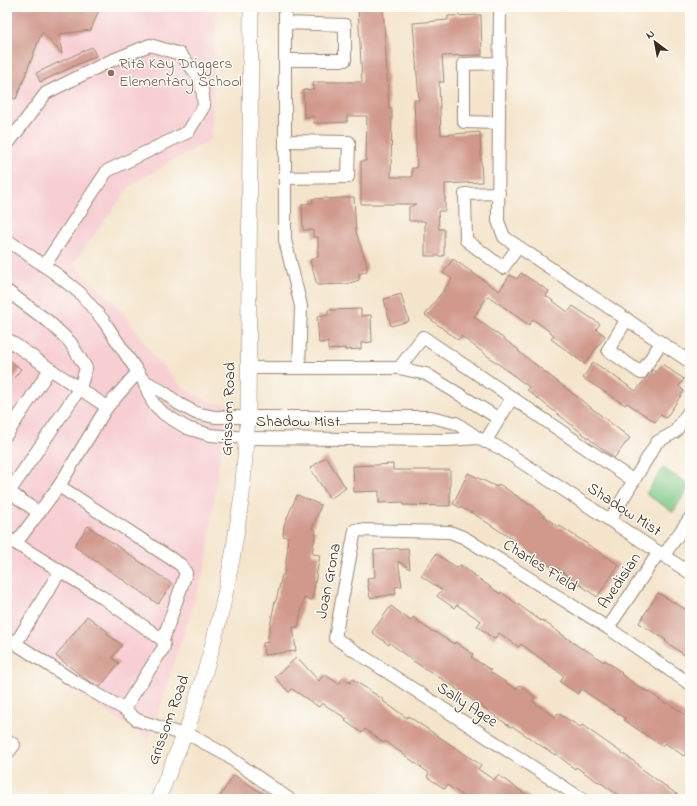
<svg xmlns="http://www.w3.org/2000/svg" width="697" height="806" font-family="'Indie Flower',sans-serif">
<rect width="100%" height="100%" fill="#fdfcf7"/>
<filter id="ink" filterUnits="userSpaceOnUse"><feTurbulence type="fractalNoise" baseFrequency=".025" numOctaves="2"/><feDisplacementMap in="SourceGraphic" scale="8" xChannelSelector="R" yChannelSelector="G"/><feConvolveMatrix kernelMatrix="1 2 1 2 8 2 1 2 1" color-interpolation-filters="sRGB"/></filter>
<filter id="wash" filterUnits="userSpaceOnUse"><feTurbulence type="fractalNoise" baseFrequency=".012" numOctaves="4" result="noise"/><feDisplacementMap in="SourceGraphic" scale="16" xChannelSelector="R" yChannelSelector="G"/><feGaussianBlur stdDeviation="0.9" result="paint"/><feColorMatrix in="noise" values="0 0 0 0 0 0 0 0 0 0 0 0 0 0 0 0 0 1.4 0 .05"/><feComposite in="paint" operator="in"/></filter>
<g filter="url(#wash)">
<rect width="100%" height="100%" fill="#f4e4cb"/>
<polygon fill="#f7cfd3" points="7,7 217,7 211,139 131,185 73,264 121,310 158,362 185,390 213,403 227,404 205,568 149,740 7,645"/>
<polygon fill="#7bc785" stroke="#5b7852" points="663,468 690,485 673,512 646,494"/>
<g id="blocks">
<g fill="#d1998c">
<polygon points="7,7 100,7 91,30 59,34 62,54 42,32 16,99 7,96"/>
<polygon points="358,7 383,7 389,109 392,109 391,177 412,177 412,168 417,168 414,100 419,100 413,23 448,20 448,16 481,15 482,55 442,56 444,82 439,82 441,135 480,132 482,182 445,184 445,211 438,211 439,229 444,229 444,256 425,256 425,221 409,221 409,207 416,204 361,204 361,161 366,161 367,116 347,116 347,122 330,123 314,123 313,116 304,117 303,90 314,89 313,82 362,82"/>
<polygon points="92,47 96,56 40,82 36,73"/>
<polygon points="354,197 356,232 367,265 367,271 359,274 359,280 347,284 317,285 310,260 318,257 318,237 313,237 313,230 303,230 302,204 313,203 312,199 328,198 328,199"/>
<polygon points="453,259 499,291 510,275 517,279 521,273 549,291 546,296 568,312 573,306 600,324 596,329 605,336 585,364 551,339 554,335 533,319 529,325 488,296 474,317 519,350 518,351 630,438 614,458 527,390 529,387 461,336 458,340 425,315 452,279 443,273"/>
<polygon points="401,294 409,321 391,326 384,299"/>
<polygon points="361,309 361,316 371,315 372,342 361,343 361,349 345,350 345,348 328,350 328,342 319,343 317,316 328,315 328,310"/>
<polygon points="7,358 21,369 7,387"/>
<polygon points="593,362 636,391 652,370 656,372 662,364 684,379 679,386 684,391 666,418 660,415 655,422 627,403 625,405 583,378"/>
<polygon points="326,457 346,488 330,499 310,468"/>
<polygon points="393,464 393,470 450,470 450,506 403,505 403,502 379,503 379,491 354,492 353,466"/>
<polygon points="468,473 497,487 499,484 530,505 530,504 559,528 560,526 619,565 597,597 557,568 556,570 532,553 516,540 515,541 474,514 453,504"/>
<polygon points="297,495 321,505 312,529 316,530 312,554 320,555 312,600 304,598 298,627 293,627 296,651 264,655 263,643 269,642 268,636 275,601 276,601 282,575 284,575 288,547 287,547 288,537 283,536 284,525"/>
<polygon points="88,526 172,584 158,604 74,546"/>
<polygon points="408,548 410,569 398,561 402,586 395,587 396,594 370,598 367,578 375,577 374,550"/>
<polygon points="436,554 457,568 460,565 500,594 501,592 541,621 542,620 582,649 583,648 604,662 605,660 622,673 621,674 645,691 646,690 666,704 667,702 690,718 690,747 684,756 665,743 662,746 624,720 625,718 581,689 578,694 560,682 564,676 521,644 519,647 499,633 494,639 477,626 481,621 457,605 454,608 437,596 442,590 421,576"/>
<polygon points="658,593 690,612 690,659 665,641 666,640 639,623"/>
<polygon points="391,606 411,621 413,617 432,632 433,631 454,644 455,642 473,654 471,657 491,670 490,672 516,689 520,685 535,697 532,701 555,717 558,713 580,727 582,725 639,765 638,766 683,799 624,799 598,781 598,782 576,767 575,769 556,754 555,755 512,726 511,727 455,688 455,687 413,661 390,643 389,645 372,632"/>
<polygon points="87,616 108,632 107,634 122,645 112,658 119,663 100,687 87,680 56,656"/>
<polygon points="297,657 319,681 324,674 339,684 343,678 350,683 352,679 384,700 383,701 407,718 408,716 481,765 478,769 494,780 498,775 532,799 468,799 447,785 445,789 427,777 429,773 385,741 384,743 365,729 362,733 345,721 347,719 322,703 319,707 292,689 289,692 275,677"/>
<polygon points="234,775 271,799 218,799"/>
</g>
</g>
</g>
<g filter="url(#ink)">
<use href="#blocks" fill-opacity="0" stroke="#988774" stroke-width="1"/>
<g fill="none" stroke-linecap="round" stroke-linejoin="round">
<defs>
<g id="minor">
<polyline points="285,7 285,240 301,306 299,368"/>
<polyline points="500,7 498,221 504,237 690,362"/>
<polyline points="285,60 345,60 345,25 285,23"/>
<polyline points="499,123 464,122 464,64 500,63"/>
<polyline points="7,145 46,93 108,62 150,45 180,54 201,79 204,106 188,132 107,171 44,266"/>
<polyline points="285,178 348,177 349,142 285,141"/>
<polyline points="499,193 465,194 466,240 503,268 518,247"/>
<polyline points="7,240 56,274 80,293 103,320 143,380 153,403 164,414 187,428 210,435 247,438 447,440 478,438"/>
<polyline points="7,291 49,322 70,342 86,368 80,388 9,492"/>
<polyline points="627,319 608,350 641,373 661,343"/>
<polyline points="7,339 50,369"/>
<polyline points="249,368 399,368 426,374 498,418"/>
<polyline points="399,368 423,337 634,481"/>
<polyline points="143,380 165,393 179,404 196,413 215,417 431,417 456,423 478,438 500,448 690,573"/>
<polyline points="107,407 138,372"/>
<polyline points="7,434 50,369 107,407 59,486"/>
<polyline points="485,442 512,398"/>
<polyline points="7,490 39,513"/>
<polyline points="610,520 657,442 675,432 690,410"/>
<polyline points="7,538 99,595 163,640 164,647 124,709"/>
<polyline points="16,543 59,486 181,565 186,573 163,640"/>
<polyline points="664,555 690,518"/>
<polyline points="608,628 659,552"/>
<polyline points="7,638 72,680 124,709 137,720 184,735"/>
<polyline points="16,643 60,571"/>
<polyline points="185,732 226,755 289,799"/>
<polyline points="7,740 14,745 7,754"/>
<polyline points="582,799 335,638 355,530 450,532 465,538 608,628 690,684"/>
</g>
<polyline id="major" points="158,799 190,721 209,658 222,609 233,554 242,495 248,417 251,7"/>
</defs>
<use href="#minor" stroke="#988774" stroke-width="14"/>
<use href="#major" stroke="#988774" stroke-width="16"/>
<use href="#minor" stroke="#fff" stroke-width="12"/>
<use href="#major" stroke="#fff" stroke-width="15"/>
</g>
</g>
<circle fill="#8d6e63" stroke="#fdfcf7" stroke-width="1.5" cx="111" cy="73" r="4"/>
<g text-anchor="middle" dominant-baseline="central" stroke-width="3" stroke-linejoin="round" paint-order="stroke">
<g font-size="16" fill="#785e54" stroke="#fdfcf7" text-anchor="start">
<text x="119" y="64">Rita Kay Driggers<tspan x="119" dy="18">Elementary School</tspan></text>
</g>
<g font-size="16" fill="#3b2a1e" stroke="#fdfcf7">
<text transform="translate(229 409) rotate(-88)">Grissom Road</text>
<text x="298" y="422">Shadow Mist</text>
<text transform="translate(624 510) rotate(33)">Shadow Mist</text>
<text transform="translate(540 566) rotate(32)">Charles Field</text>
<text transform="translate(329 581) rotate(-79)">Joan Grona</text>
<text transform="translate(620 581) rotate(-56)">Avedisian</text>
<text transform="translate(467 705) rotate(33)">Sally Agee</text>
<text transform="translate(169 720) rotate(-70)">Grissom Road</text>
</g>
</g>
<rect width="697" height="806" fill="none" stroke="#fdfcf7" stroke-width="24"/>
<g transform="translate(655 42) rotate(328)" stroke="#fdfcf7" stroke-width="3" paint-order="stroke">
<path d="M0-3L7 15L0 10L-7 15Z" fill="#3b2a1e"/>
<text y="-6" font-size="11" font-weight="bold" text-anchor="middle" fill="#3b2a1e">N</text>
</g>
</svg>
